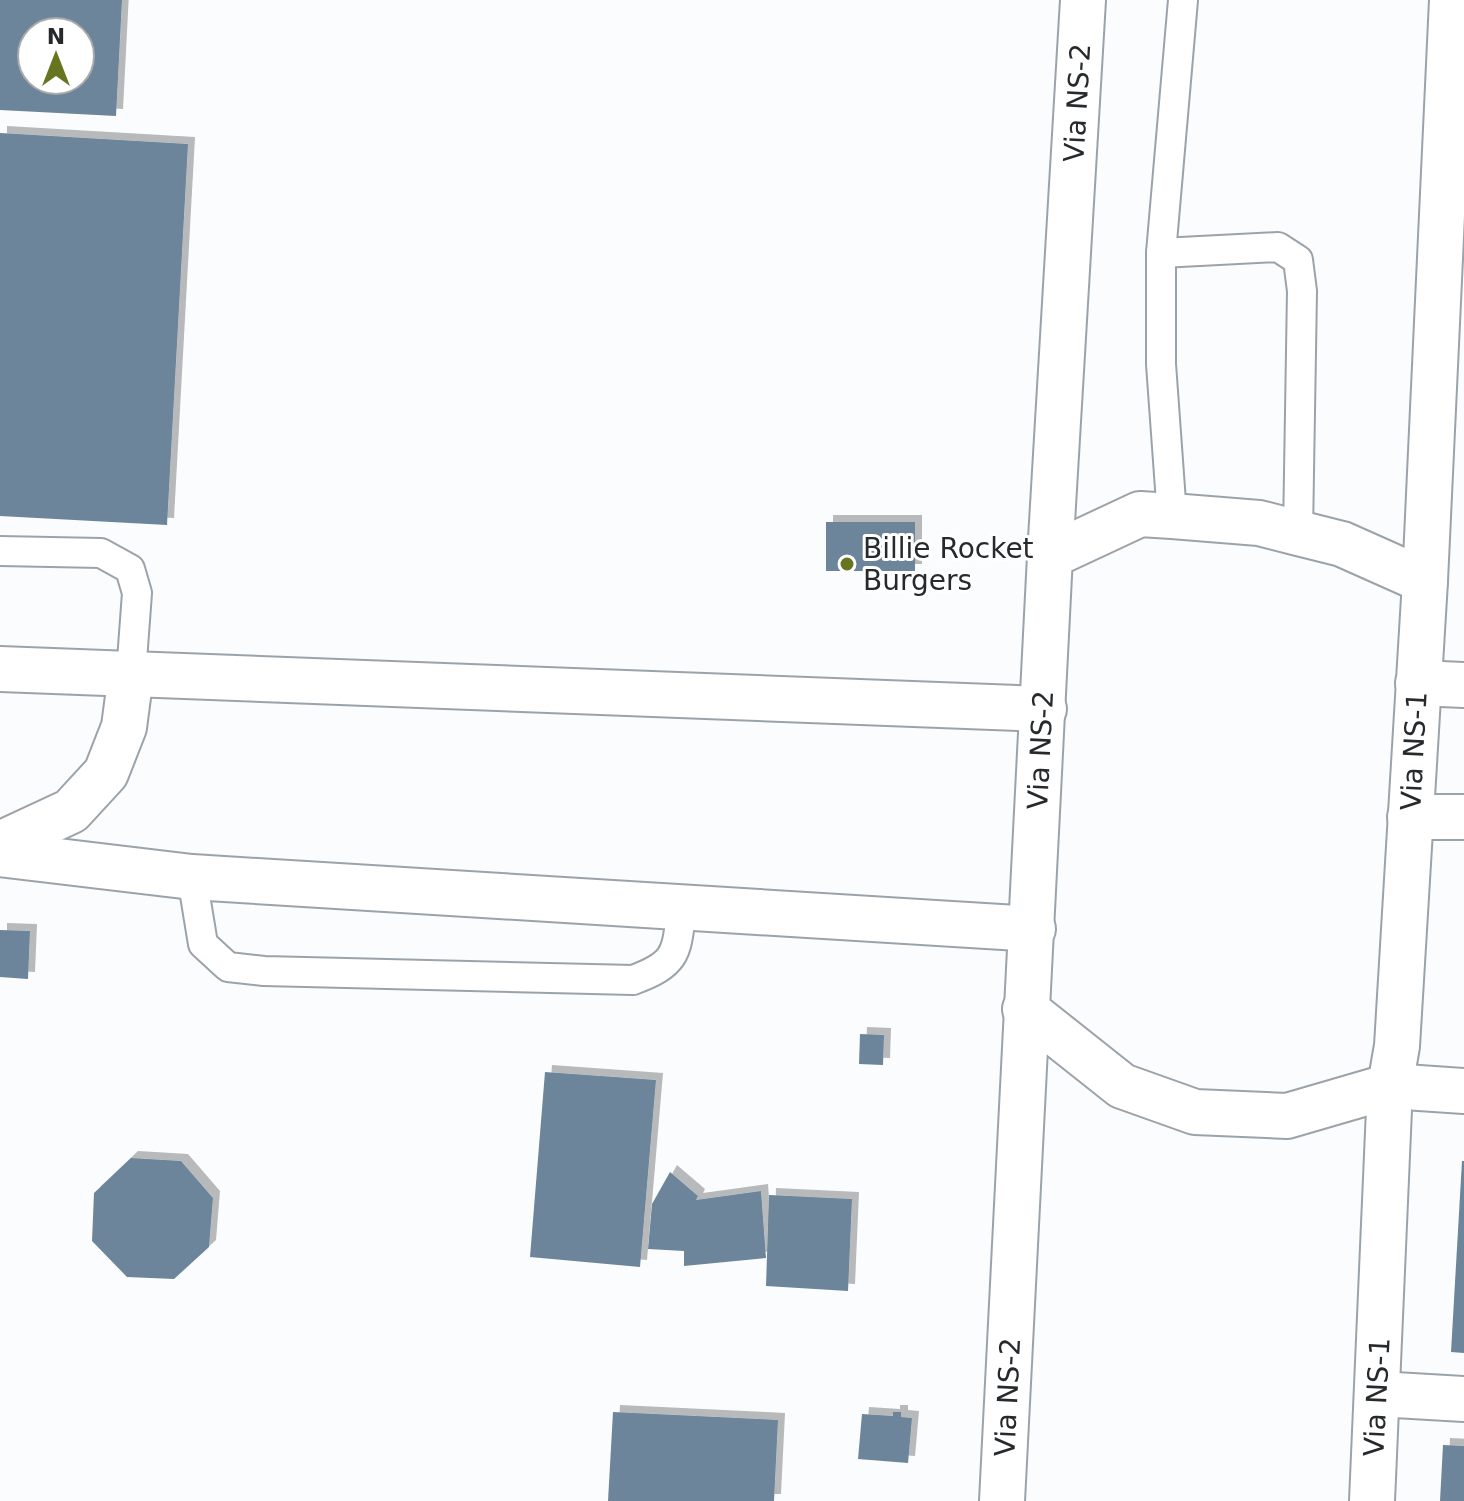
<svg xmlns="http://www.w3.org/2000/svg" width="1464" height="1501" font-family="'DejaVu Sans',sans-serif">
<defs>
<filter id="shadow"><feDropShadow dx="7" dy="-7" stdDeviation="0" flood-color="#0004"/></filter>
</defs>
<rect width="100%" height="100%" fill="#fafcfd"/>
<g fill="#6c859b" fill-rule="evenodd" filter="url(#shadow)">
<path d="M 0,0 L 122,0 L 116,116 L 0,110 ZM 32,32 L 80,32 L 80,80 L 32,80 Z"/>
<polygon points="0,133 188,144 167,525 0,516"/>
<rect x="826" y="522" width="89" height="49"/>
<polygon points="0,930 30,931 28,979 0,977"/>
<polygon points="860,1034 884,1035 883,1065 859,1064"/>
<polygon points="545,1072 656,1080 640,1267 530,1257"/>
<polygon points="131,1158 181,1161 213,1198 209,1247 174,1279 127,1277 92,1241 94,1193"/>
<polygon points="1462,1161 1464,1161 1464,1353 1451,1352"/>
<polygon points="670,1172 698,1196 696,1200 761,1191 766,1258 684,1266 684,1251 648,1249 652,1204"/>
<polygon points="769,1195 852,1199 848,1291 766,1286"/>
<polygon points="613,1412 778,1420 774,1501 608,1501"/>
<polygon points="893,1412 901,1412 901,1417 912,1418 908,1463 858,1459 862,1414 893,1416"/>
<polygon points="1443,1445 1464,1446 1464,1501 1440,1501"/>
</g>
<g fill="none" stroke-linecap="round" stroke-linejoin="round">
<defs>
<g id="service">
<polyline points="1161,253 1278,247 1298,260 1302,291 1298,533"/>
<polyline points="1172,516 1161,364 1161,253 1183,0"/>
<polyline points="0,551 101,553 130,569 137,593 131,674"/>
<path d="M 192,877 L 203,944 L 228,967 L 264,971 L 633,980 C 679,963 676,952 682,907"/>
</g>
<g id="minor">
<polyline points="1390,1086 1464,1091"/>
<polyline points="1378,1394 1464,1399"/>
</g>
<g id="tertiary">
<path id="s1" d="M 1050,556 L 1083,0"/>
<polyline points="1425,581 1452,0"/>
<polyline points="1418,683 1464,685"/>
<polyline points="1410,817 1464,817"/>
</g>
<g id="primary">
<polyline points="0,669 1044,709"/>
<polyline points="0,844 71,811 106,773 124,727 131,674"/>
<polyline points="0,854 192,877 1033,929"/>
<polyline points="1025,1009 1122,1086 1195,1112 1287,1116 1390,1086"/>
<path id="s2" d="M 1002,1501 L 1050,556 L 1140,514 L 1172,516 L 1259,523 L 1298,533 L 1342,544 L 1425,581 L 1397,1046 L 1390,1086 L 1372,1501"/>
</g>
</defs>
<use href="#service" stroke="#9ba3aa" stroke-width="32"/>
<use href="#minor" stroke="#9ba3aa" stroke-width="48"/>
<use href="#tertiary" stroke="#9ba3aa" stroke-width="48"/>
<use href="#primary" stroke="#9ba3aa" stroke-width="48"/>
<use href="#service" stroke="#fff" stroke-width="28"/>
<use href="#minor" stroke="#fff" stroke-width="44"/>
<use href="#tertiary" stroke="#fff" stroke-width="44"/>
<use href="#primary" stroke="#fff" stroke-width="44"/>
</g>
<circle fill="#687520" stroke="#fff" stroke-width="3" cx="847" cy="564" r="8"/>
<g text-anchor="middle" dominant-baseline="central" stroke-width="6" stroke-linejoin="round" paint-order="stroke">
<g font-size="28" fill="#272a2c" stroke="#fff">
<text stroke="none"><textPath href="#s1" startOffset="454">Via NS-2</textPath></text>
<text stroke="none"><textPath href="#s2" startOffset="752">Via NS-2</textPath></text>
<text transform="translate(1414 751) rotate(-87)">Via NS-1</text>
<text stroke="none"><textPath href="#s2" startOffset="104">Via NS-2</textPath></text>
<text transform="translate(1377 1397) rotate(-87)">Via NS-1</text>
</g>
<g font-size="28" fill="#272a2c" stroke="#fff" text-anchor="start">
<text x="863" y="548">Billie Rocket<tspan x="863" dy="32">Burgers</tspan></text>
</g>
</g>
<g transform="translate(56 56)"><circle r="38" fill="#ffffff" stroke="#a9aaab" stroke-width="2"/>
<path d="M0-6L14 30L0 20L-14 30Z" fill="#687520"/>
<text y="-12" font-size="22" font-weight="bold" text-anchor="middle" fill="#272a2c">N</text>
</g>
</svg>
